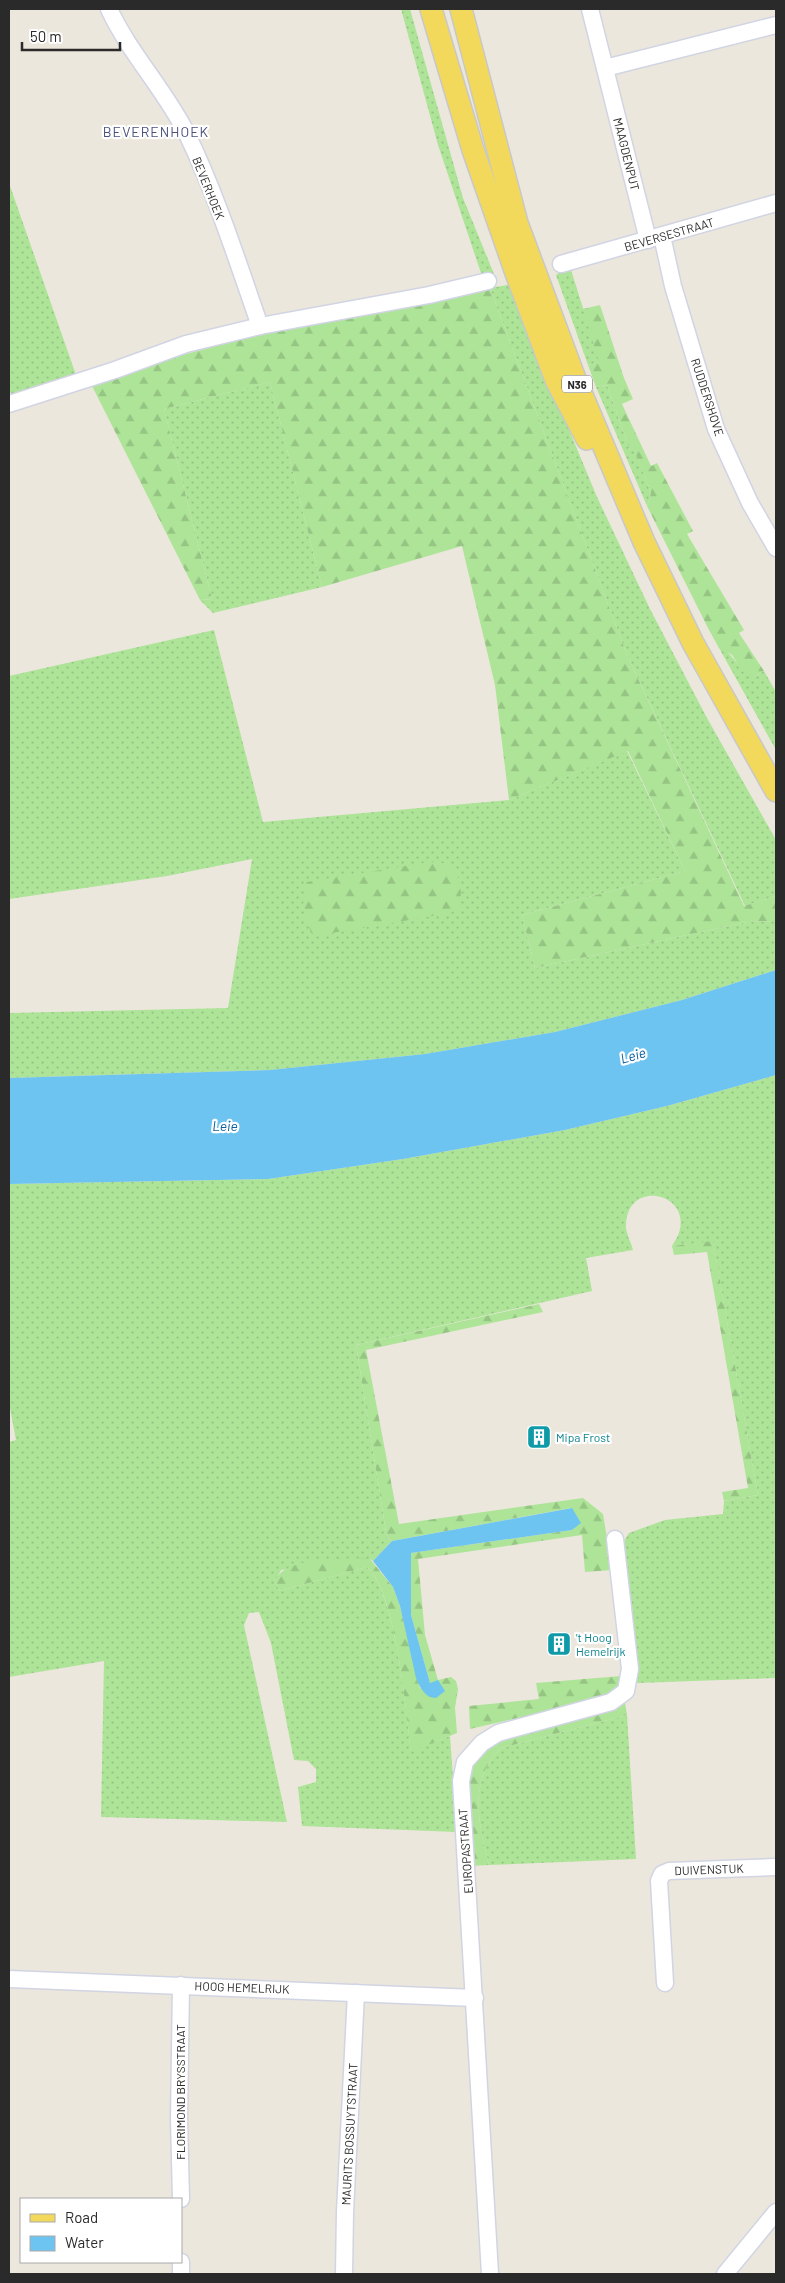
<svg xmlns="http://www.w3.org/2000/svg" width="785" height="2283" font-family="Barlow,sans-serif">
<defs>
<pattern id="grass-dots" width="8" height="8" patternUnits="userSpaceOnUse" patternTransform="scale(1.25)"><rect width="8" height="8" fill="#ade498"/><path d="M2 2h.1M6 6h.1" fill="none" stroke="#95c483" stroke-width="1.8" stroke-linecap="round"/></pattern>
<pattern id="forest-firs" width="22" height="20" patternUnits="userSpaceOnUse" patternTransform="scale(1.25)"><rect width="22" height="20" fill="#ade498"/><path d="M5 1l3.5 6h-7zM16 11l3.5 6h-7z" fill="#95c483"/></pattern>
</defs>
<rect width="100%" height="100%" fill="#ece7dc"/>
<g fill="url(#grass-dots)">
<polygon points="401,9 410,9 463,198 494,274 491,277 483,279 438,145"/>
<polygon points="9,183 76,375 12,397 9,388"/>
<polygon points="571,270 600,362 588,365 556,275 560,272"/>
<polygon points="513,284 550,384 597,497 650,609 707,718 776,840 776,896 745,906 627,655 490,288"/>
<polygon points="270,382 322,587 213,613 200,600 212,599 164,409"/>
<polygon points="607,385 630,450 634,448 651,493 647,506 596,387"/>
<polygon points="214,630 263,822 509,800 627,751 685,871 522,915 535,968 747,922 776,921 776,970 682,1000 555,1032 425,1054 270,1070 9,1078 9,1013 228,1008 252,859 167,876 9,899 9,676"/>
<polygon points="709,630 737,663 755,676 764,671 776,692 776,750"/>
<path d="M 776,1075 L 776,1678 L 637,1683 L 622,1571 L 622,1544 L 629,1533 L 665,1520 L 723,1514 L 724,1501 L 758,1495 L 713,1242 L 672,1246 C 675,1241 679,1235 680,1229 C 688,1192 628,1180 626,1224 C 625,1232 631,1242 633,1250 L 586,1258 L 592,1291 L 356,1345 L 387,1538 L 392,1541 L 373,1561 L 370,1559 L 281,1570 L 275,1582 L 280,1591 L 367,1567 C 396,1593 406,1710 411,1751 L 450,1736 L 457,1832 L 302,1826 L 298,1787 L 316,1782 L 316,1769 L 308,1761 L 294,1760 L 271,1643 L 259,1612 L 249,1613 L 244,1625 L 287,1822 L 101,1817 L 104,1661 L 9,1677 L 9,1442 L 16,1440 L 9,1403 L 9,1184 L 268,1179 L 403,1159 L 565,1130 L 667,1106 Z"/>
<path d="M 627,1715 L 636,1859 L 489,1865 C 479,1824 467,1781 501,1748 Z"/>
</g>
<g fill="url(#forest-firs)">
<polygon points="490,288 627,655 744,906 776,896 776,921 747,922 535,968 522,915 685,871 628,751 509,800 495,685 462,546 322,587 270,382 164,409 212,599 200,600 92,386 186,354 267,332"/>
<polygon points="600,305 624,378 633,399 622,404 651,466 657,463 693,531 687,534 744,630 739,633 764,671 751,678 743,672 732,655 723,649 709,630 647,506 651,493 634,449 630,450 607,385 596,387 588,365 599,362 583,309"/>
<path d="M 430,862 L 451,864 C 461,879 463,892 459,909 L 450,913 L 320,935 L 311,933 C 306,916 299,898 307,882 Z"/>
<polygon points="713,1241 758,1495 724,1501 722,1492 748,1488 707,1252 674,1255 672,1246"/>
<path d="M 539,1304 L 543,1312 L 366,1350 L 399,1524 L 583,1498 L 603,1514 L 612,1570 L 585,1572 L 582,1535 L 418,1559 L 425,1635 L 438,1680 L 451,1677 L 456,1681 L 458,1689 L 455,1708 L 457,1733 L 411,1752 C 406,1711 396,1592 367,1567 L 280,1591 L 275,1582 C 282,1556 347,1558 370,1559 L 393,1587 L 400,1606 L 420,1688 L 430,1683 L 411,1615 L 411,1553 L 572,1530 L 580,1523 L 571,1508 L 392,1541 L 387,1538 L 356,1345 Z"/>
<polygon points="621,1676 625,1693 470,1729 469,1706 539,1699 536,1683"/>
<path d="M 625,1703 L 627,1715 L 501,1748 C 467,1781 479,1824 489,1865 L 469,1866 L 467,1782 L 471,1768 L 490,1744 L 518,1731 Z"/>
</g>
<g fill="#6ec4f0">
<polygon points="776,970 776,1075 667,1106 565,1130 403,1159 268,1179 9,1184 9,1078 270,1070 425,1054 555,1032 682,1000"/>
<path d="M 572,1508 L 581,1523 L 572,1530 L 411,1553 L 411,1615 L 430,1683 L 438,1680 L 445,1691 L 436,1698 C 425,1698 420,1687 416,1678 L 400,1606 L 393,1587 L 373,1561 L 392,1541 Z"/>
</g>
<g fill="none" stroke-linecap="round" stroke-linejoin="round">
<defs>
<g id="minor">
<path d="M 109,9 C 130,54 165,90 187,134 C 216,194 238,263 260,326"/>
<polyline points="590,9 648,240"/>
<polyline points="605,68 776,25"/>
<polyline points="662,236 673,286 716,429 750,503 776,548"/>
<polyline points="561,264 776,203"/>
<polyline points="9,404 115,370 186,344 260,326 429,295 488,281"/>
<polyline points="9,1979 475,1998"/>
<polyline points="665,1983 659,1881 662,1874 669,1871 776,1867"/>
<polyline points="181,2199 179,2119 181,1985"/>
<polyline points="181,2262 181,2274"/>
<polyline points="344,2274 345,2212 356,1993"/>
<polyline points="490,2274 461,1781 465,1762 482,1743 498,1733 611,1702 626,1691 630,1669 615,1539"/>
<polyline points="725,2274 776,2212"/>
</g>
<g id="major">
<polyline points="431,9 473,150 516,273 556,380 587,439"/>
<polyline points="461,9 517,223 574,376 644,542 693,643 776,791"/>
</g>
</defs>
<use href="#minor" stroke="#d1d4e3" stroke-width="19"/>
<use href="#major" stroke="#c8c8c8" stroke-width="24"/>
<use href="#minor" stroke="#fff" stroke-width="16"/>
<use href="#major" stroke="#f2d95c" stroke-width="21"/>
</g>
<defs>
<symbol id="building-square" viewBox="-11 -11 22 22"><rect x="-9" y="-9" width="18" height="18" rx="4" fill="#0f9aa8" stroke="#fff"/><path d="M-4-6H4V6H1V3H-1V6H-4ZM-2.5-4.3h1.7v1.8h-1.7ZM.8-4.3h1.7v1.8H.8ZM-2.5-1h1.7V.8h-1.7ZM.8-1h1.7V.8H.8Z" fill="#fff"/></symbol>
</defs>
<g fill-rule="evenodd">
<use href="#building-square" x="525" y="1423" width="28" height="28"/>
<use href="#building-square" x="545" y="1630" width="28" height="28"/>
</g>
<g text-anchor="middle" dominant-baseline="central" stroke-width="4.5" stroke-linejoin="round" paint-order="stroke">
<rect fill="#fff" stroke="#6a6a6a" stroke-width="1" x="562" y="375.5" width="30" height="17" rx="4"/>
<g font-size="11" font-weight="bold" fill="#2a2a2a">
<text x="577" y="384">N36</text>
</g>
<g font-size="12" fill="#2a2a2a" stroke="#fff">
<text transform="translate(627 154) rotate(76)">MAAGDENPUT</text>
<text transform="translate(209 188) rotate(68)">BEVERHOEK</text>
<text transform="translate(669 234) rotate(-16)">BEVERSESTRAAT</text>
<text transform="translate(708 397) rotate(72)">RUDDERSHOVE</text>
<text transform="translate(465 1851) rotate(-94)">EUROPASTRAAT</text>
<text transform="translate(709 1869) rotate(-2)">DUIVENSTUK</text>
<text transform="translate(242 1987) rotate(2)">HOOG HEMELRIJK</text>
<text transform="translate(180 2092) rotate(-90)">FLORIMOND BRYSSTRAAT</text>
<text transform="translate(349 2134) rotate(-87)">MAURITS BOSSUYTSTRAAT</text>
</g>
<g font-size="12" fill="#0d838f" stroke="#fff" text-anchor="start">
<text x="556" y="1437">Mipa Frost</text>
<text x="576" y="1637">'t Hoog<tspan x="576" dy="14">Hemelrijk</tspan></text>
</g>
<g font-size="14" letter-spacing="1" fill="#4a507b" stroke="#fff">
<text x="156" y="131">BEVERENHOEK</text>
</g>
<g font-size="14" font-style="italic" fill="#0c619d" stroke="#fff">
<text transform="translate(633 1055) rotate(-15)">Leie</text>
<text x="225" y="1125">Leie</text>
</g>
</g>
<rect width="785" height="2283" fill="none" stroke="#2a2a2a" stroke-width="20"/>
<rect x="20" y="2198" width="162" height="65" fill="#ffffff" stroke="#aaaaaa"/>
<rect x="30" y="2214" width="25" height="8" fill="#f2d95c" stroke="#aaaaaa"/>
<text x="65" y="2223" font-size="15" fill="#2a2a2a">Road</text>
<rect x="30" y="2236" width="25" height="15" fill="#6ec4f0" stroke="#aaaaaa"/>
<text x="65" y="2248" font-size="15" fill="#2a2a2a">Water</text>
<path d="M22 42v8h98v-8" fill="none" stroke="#2a2a2a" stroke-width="2.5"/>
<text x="30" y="42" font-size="15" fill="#2a2a2a" stroke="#ffffff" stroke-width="4" paint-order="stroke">50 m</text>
</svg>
